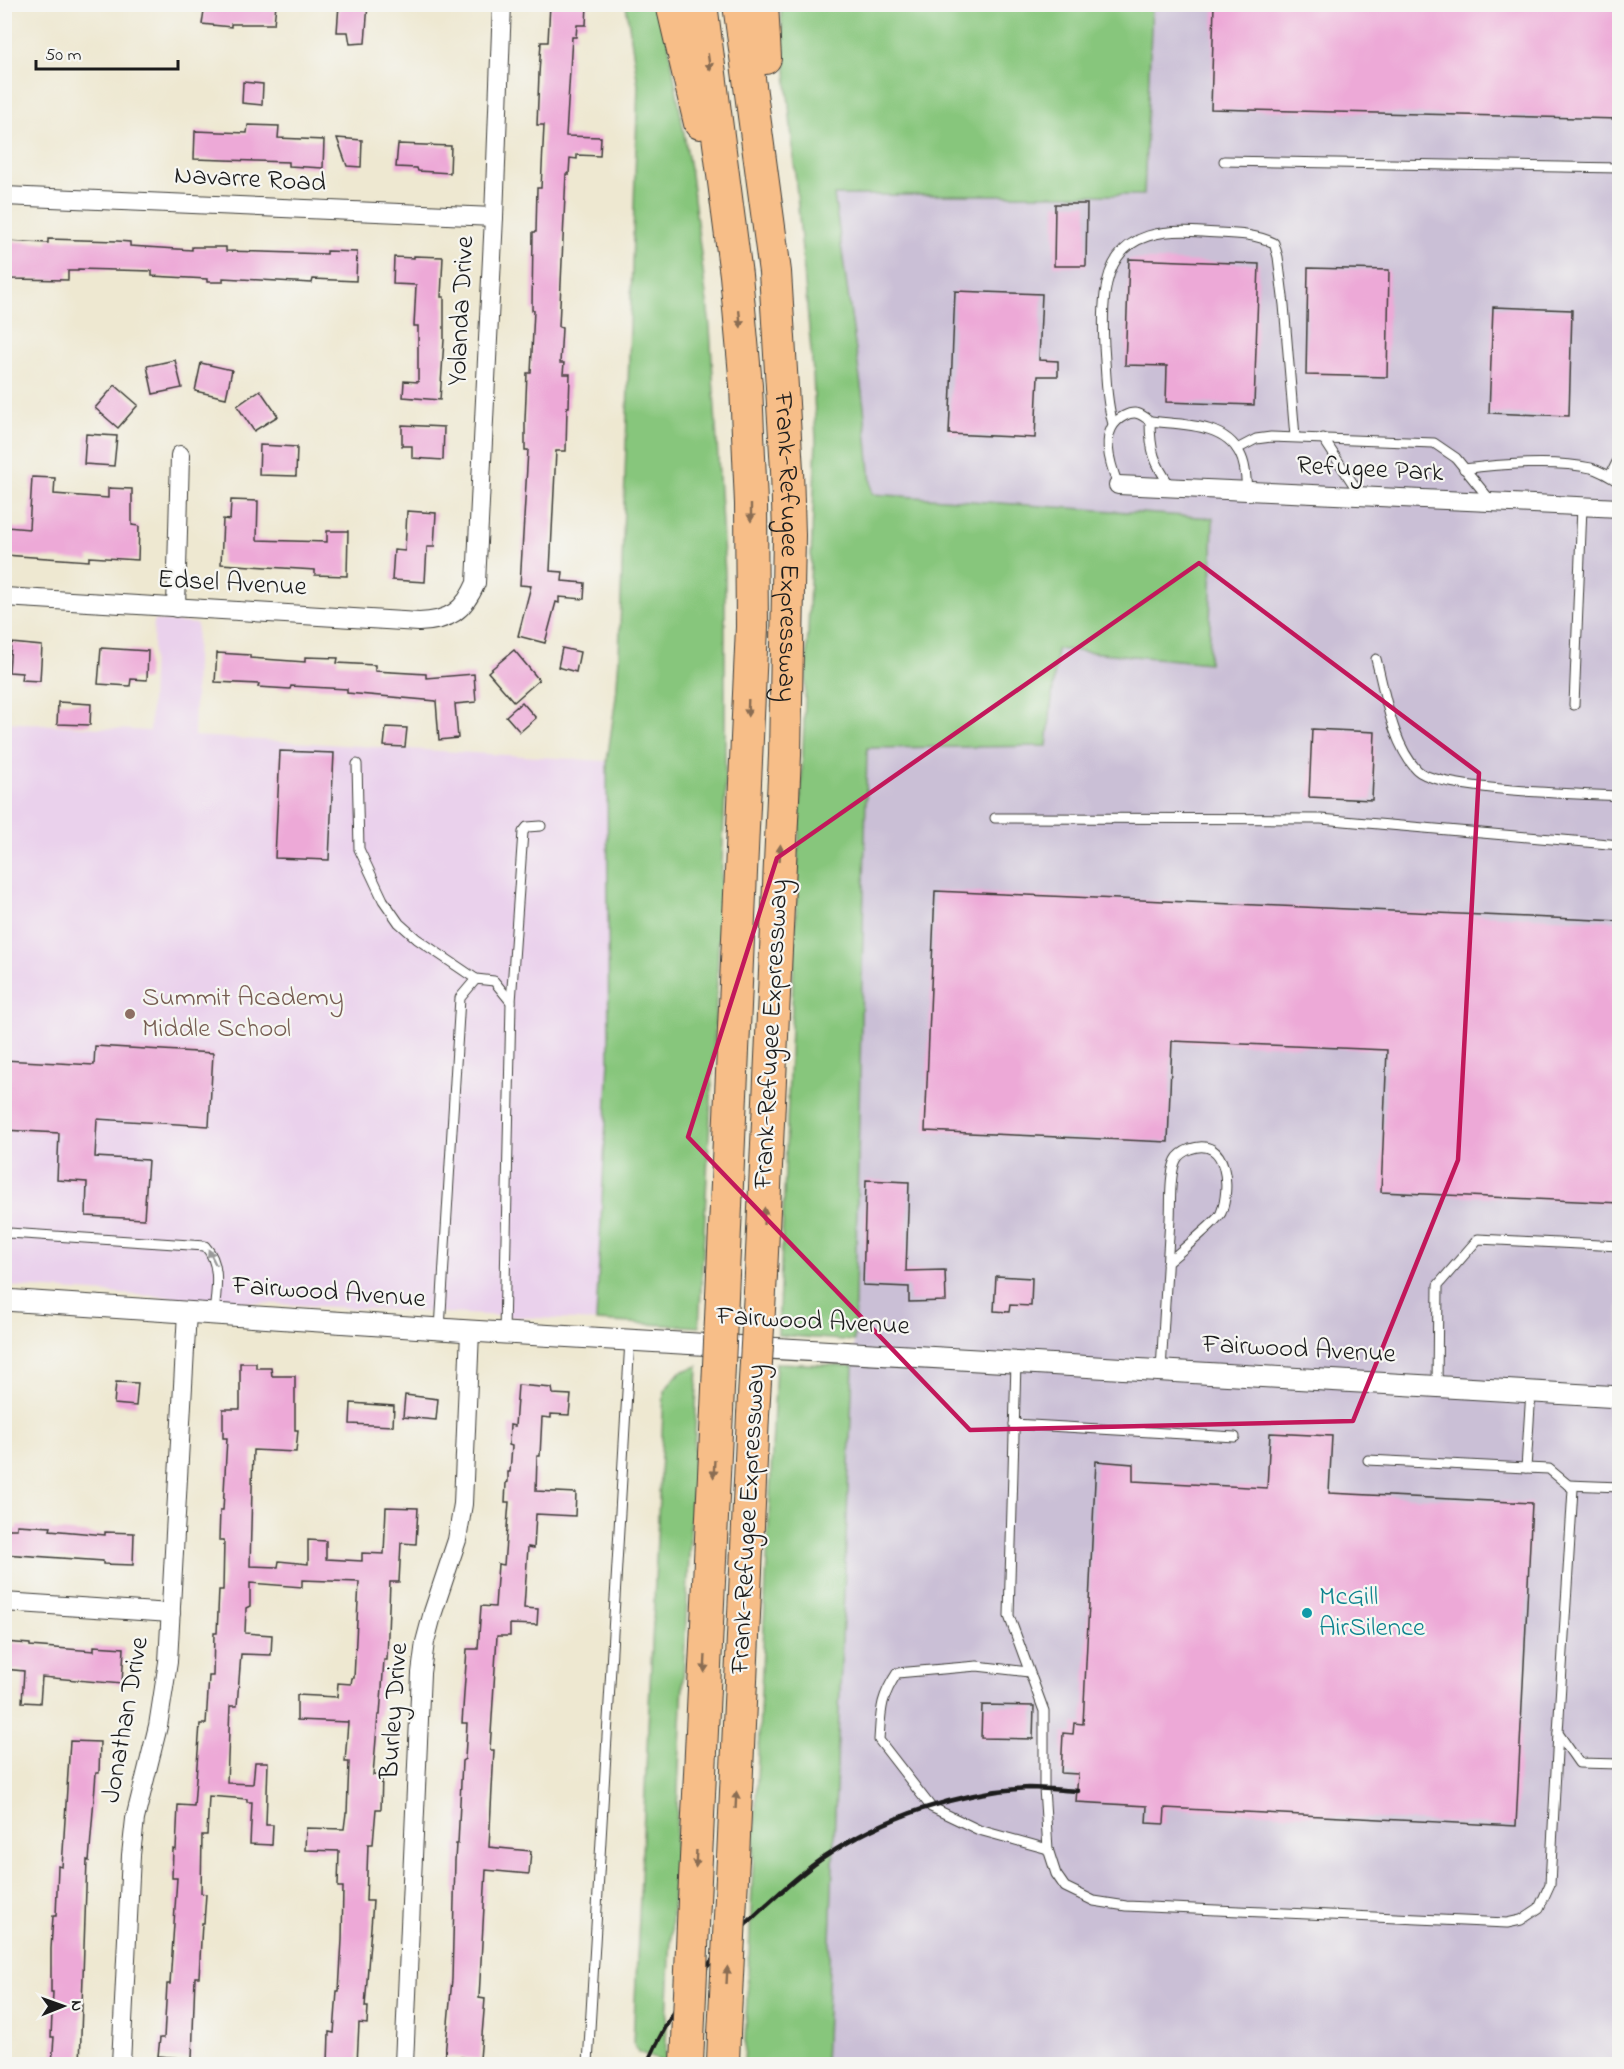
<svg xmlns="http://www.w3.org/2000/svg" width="1624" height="2069" font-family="'Indie Flower',sans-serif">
<rect width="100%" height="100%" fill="#f6f6f2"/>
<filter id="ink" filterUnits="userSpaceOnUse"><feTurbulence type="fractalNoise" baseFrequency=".0167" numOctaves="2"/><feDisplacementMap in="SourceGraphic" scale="12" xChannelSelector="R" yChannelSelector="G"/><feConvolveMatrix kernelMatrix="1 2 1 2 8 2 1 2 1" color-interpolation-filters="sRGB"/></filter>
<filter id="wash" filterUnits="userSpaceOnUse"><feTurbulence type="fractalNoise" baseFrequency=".008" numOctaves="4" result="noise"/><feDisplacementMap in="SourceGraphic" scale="24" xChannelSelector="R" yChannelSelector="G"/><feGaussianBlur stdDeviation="1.35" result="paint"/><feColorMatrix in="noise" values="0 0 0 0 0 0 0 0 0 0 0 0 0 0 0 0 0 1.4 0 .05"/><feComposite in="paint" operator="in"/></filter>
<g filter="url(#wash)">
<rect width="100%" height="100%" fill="#eee8d1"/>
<polygon fill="#ead1ec" points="154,620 197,624 194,736 607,761 609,1059 596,1321 241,1302 5,1286 4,722 150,731"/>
<polygon fill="#cabfd6" points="1152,5 1619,5 1619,2064 825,2064 854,1341 867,748 1046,746 1057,649 1209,663 1213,519 871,494 864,407 834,194 1143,195"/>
<g fill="#87c67c" stroke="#52714c" stroke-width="1.5">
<polygon points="626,5 662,5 691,174 710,327 725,574 725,795 715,1025 699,1327 596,1321 609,1059 607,761 616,697 619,657 638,85"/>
<polygon points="780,5 1152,5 1144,195 834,195 864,407 872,494 1213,518 1209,663 1057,649 1047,746 867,748 854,1341 778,1335 816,441 813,373"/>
<polygon points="776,1363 853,1366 825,2064 744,2064"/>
<polygon points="698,1366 665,2064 660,2064 661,2061 638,2052 633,2043 664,1391 680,1372"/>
</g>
<g id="blocks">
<g fill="#eda9d7">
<polygon points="205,4 276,4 274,24 231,24 231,27 202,24"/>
<polygon points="339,4 368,4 365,43 350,44 348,32 337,32"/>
<polygon points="550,4 587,5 586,25 577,25 576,37 572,37 566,136 601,137 600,156 577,155 577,159 570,158 569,174 566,174 559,327 562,328 560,363 564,363 563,374 570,374 569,407 567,407 566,451 556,451 550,571 563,572 562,581 585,583 584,599 559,597 559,603 556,602 545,643 518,636 531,586 520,585 528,450 525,450 525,420 527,373 531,373 534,310 532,310 533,232 536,232 537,188 541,188 544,125 537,125 539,74 541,42 548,42"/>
<polygon points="1214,4 1620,4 1620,119 1211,109"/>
<polygon points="243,82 263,84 262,105 242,103"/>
<polygon points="248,125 279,126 278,138 324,140 323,168 289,166 289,162 194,159 195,131 247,133"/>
<polygon points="337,138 362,140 361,167 347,166"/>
<polygon points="398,144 451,146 450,173 418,171 417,168 396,167"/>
<polygon points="1055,204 1087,204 1086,266 1054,266"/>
<polygon points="48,239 117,241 130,242 130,246 192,250 192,247 226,247 226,251 327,254 327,251 357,252 356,281 313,279 312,283 223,278 223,282 207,282 207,279 152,276 152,271 78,269 78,271 68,271 68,280 10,279 10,275 4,275 4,241 48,243"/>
<polygon points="414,256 443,257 441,297 444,297 444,340 440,400 403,397 404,381 418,382 418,326 414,326 416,285 393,284 394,257 414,258"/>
<polygon points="1129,259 1259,264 1254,405 1166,402 1167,366 1125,365"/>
<polygon points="1308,268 1389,270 1387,377 1306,375"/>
<polygon points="955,291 1042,294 1039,360 1058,361 1058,376 1038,376 1035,438 949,434"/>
<polygon points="1493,307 1572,310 1569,416 1489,413"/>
<polygon points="175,360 182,388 153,394 147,366"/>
<polygon points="201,363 232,370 226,398 195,391"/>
<polygon points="115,385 138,405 118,428 95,408"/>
<polygon points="260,390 278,416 254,431 237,406"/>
<polygon points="402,425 444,427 443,460 412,458 412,446 402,446"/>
<polygon points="86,434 117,436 114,466 84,464"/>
<polygon points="260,445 297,447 296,476 259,475"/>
<polygon points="32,477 55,478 54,494 108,498 108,488 132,489 132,525 139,526 138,560 89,557 89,561 5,555 7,527 29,529"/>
<polygon points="231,500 258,501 257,540 327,542 327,531 348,531 347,576 315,575 315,570 221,564 223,519 230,520"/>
<polygon points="407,511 436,513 434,547 427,547 425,582 392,580 394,550 405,551"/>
<polygon points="11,643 42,646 40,681 21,680 22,673 9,672"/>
<polygon points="101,648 148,651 147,680 131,679 130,686 98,684"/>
<polygon points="562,648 580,652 576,672 558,667"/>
<polygon points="514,650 539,680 514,702 488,672"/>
<polygon points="217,653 250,655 250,658 305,662 305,657 338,658 337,663 375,665 375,671 426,674 426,678 474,674 476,702 455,704 458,738 439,740 436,701 347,693 347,689 291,686 290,689 258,687 259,684 215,682"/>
<polygon points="58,702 91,704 90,725 57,724"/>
<polygon points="522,702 536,718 520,732 506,716"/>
<polygon points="386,727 407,728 405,747 384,746"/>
<polygon points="1312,729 1375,732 1372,800 1309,797"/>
<polygon points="280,751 334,753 329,860 275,858"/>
<polygon points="935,891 1620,921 1620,1203 1381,1192 1387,1050 1172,1041 1168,1142 925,1131"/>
<polygon points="95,1046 213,1053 209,1126 97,1119 95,1157 148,1160 144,1219 86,1216 87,1182 57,1180 59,1133 4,1130 4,1060 94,1065"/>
<polygon points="866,1180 909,1182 906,1271 945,1270 946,1301 909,1302 909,1287 863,1285"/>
<polygon points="996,1276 1032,1278 1031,1306 1010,1305 1009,1312 994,1311"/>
<polygon points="240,1363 256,1363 256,1368 271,1368 272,1376 295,1376 295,1430 298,1430 296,1452 253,1450 250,1566 278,1567 279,1561 308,1564 308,1540 326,1541 326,1559 362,1561 362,1553 384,1554 386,1507 418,1508 416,1544 401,1543 399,1582 390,1582 387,1660 384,1660 380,1715 378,1715 373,1775 382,1776 381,1809 376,1809 373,1844 368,1844 366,1901 373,1901 365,2007 368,2007 367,2024 359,2023 357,2064 328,2064 329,2032 334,2033 337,1991 339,1991 342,1940 343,1887 338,1887 339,1851 305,1850 306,1828 344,1829 346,1813 347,1813 349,1762 345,1762 348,1722 297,1720 297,1695 337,1697 338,1683 351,1684 352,1678 354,1678 359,1582 302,1580 302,1587 250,1583 250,1606 246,1608 245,1633 272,1635 271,1655 241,1654 237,1706 230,1706 227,1783 253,1784 255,1762 268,1762 266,1825 273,1825 272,1845 250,1844 252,1802 247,1802 247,1799 209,1796 207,1835 202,1835 201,1893 206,1894 204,1923 202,1923 199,1977 195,1977 192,2059 158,2056 160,2038 164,2038 167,1984 170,1984 177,1878 172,1878 173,1849 176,1850 178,1805 194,1806 200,1724 206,1724 209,1676 213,1676 214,1633 217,1633 219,1590 223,1590 224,1540 219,1540 220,1510 223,1510 227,1438 223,1438 223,1409 240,1409"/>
<polygon points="116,1382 138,1383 136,1406 114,1404"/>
<polygon points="518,1385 552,1388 553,1394 571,1395 569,1415 551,1414 551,1418 542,1417 540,1456 537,1456 536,1491 576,1493 575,1516 536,1514 534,1548 528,1547 524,1608 538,1609 537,1625 510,1624 510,1636 497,1636 490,1750 494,1750 489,1847 531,1851 529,1874 486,1870 479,1998 485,1999 480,2059 445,2056 452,1979 455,1861 456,1844 458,1844 462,1761 465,1759 467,1723 462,1723 467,1649 478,1649 481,1606 495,1607 498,1564 504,1565 509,1502 505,1502 506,1483 508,1482 508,1472 510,1472 512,1446 509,1445 510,1425 515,1426"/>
<polygon points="405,1395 438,1399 436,1420 403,1417"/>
<polygon points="351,1403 394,1406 393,1426 350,1424"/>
<polygon points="1270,1433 1332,1436 1329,1493 1532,1503 1516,1826 1165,1808 1164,1824 1146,1823 1147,1806 1076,1802 1078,1774 1061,1773 1063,1733 1073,1734 1074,1723 1083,1724 1096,1461 1133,1464 1133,1481 1267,1488"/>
<polygon points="17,1525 51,1527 50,1530 105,1535 105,1532 134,1533 133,1565 103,1564 103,1561 4,1554 4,1529 17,1529"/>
<polygon points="4,1642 30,1644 30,1646 94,1651 94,1646 124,1648 122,1684 42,1677 40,1703 22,1702 24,1671 4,1669"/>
<polygon points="982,1705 1034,1706 1033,1739 981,1738"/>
<polygon points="70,1741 100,1742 99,1773 96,1773 89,1861 87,1860 80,2064 52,2064 54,2037 51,2037 53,1992 51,1992 51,1949 53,1916 56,1916 58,1866 62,1867"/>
</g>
</g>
</g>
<g filter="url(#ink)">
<use href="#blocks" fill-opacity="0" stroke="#3c3b37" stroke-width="1.5"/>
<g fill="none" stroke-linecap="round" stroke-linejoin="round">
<defs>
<g id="service">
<polyline points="1224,161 1620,168"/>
<path d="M 1113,424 C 1106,399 1106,372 1104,346 C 1100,268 1112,225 1202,232 C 1226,234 1252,232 1274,243 L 1278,257 L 1284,305 L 1295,437"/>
<polyline points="1323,438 1361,496"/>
<polyline points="1237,449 1256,439 1271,437 1434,443 1456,458 1491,501"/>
<path d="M 1464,469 C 1499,464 1557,460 1591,468 C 1601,471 1611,477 1620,483"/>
<polyline points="1610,476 1619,458 1620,449"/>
<path d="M 1118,485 C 1110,464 1098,429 1124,416 C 1136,410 1141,414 1150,421"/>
<path d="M 1171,487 C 1154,463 1150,451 1150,421 C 1180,425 1224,422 1240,454 C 1246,465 1246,479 1247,491"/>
<path d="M 1376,659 C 1385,693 1392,744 1417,770 C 1438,791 1583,794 1620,796"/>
<polyline points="1574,705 1582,507"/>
<polyline points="357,764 359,849 383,900 399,923 417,939 476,979"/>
<polyline points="995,818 1321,819 1620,845"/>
<polyline points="511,1002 523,832 527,827 541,826"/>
<path d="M 4,1235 L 9,1233 L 205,1246 C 222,1264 216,1291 214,1314"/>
<polyline points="440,1329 460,998 476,979 494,981 511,1002 504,1333"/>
<polyline points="1016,1362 1009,1616 1044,1711 1044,1788 1048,1849 1056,1874 1065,1887 1094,1901 1126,1906 1507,1923 1521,1920 1539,1908 1550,1884 1558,1733"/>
<path d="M 1161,1370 C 1164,1320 1167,1269 1170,1219 C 1171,1203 1169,1174 1176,1160 C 1179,1154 1185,1151 1190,1149 C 1228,1135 1231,1189 1221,1213 C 1218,1221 1177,1254 1167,1263"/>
<polyline points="1437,1386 1438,1285 1478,1239 1620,1246"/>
<polyline points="1531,1391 1526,1468 1549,1469 1573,1489 1558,1733 1579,1763 1620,1764"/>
<polyline points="1014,1424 1235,1437"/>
<polyline points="1368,1460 1526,1468"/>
<polyline points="1568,1485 1620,1487"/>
<path d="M 1029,1672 L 977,1666 L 897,1673 C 880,1699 881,1710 879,1740 L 931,1807 L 979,1830 L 1048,1849"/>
<polyline points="588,2064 630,1340"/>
</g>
<g id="minor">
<polyline points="4,196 494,217"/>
<polyline points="1118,485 1620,508"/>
<path d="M 4,597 L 419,622 C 449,621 464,611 476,583 L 494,217 L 502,4"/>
<polyline points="176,608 180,455"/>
<polyline points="4,1602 171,1613"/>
<polyline points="121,2064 131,1855 135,1819 158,1726 168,1662 187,1312"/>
<polyline points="404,2064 421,1673 425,1642 433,1612 457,1540 463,1504 470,1331"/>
</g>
<polyline id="tertiary" points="4,1300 470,1331 1620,1397"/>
<g id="motorway">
<polyline points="672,4 700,123"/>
<polyline points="701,4 736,275 746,386 751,504 752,627 723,1273"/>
<path id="s1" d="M 739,4 L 775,272 L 787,470 L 789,535 L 785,755 L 761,1274"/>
<polyline points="762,4 765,58"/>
<polyline points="733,1858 753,1415"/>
<polyline points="694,1901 717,1411"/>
<polyline points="723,2064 724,2034"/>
</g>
</defs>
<use href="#service" stroke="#3c3b37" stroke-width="11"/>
<use href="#minor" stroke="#3c3b37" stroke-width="20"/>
<use href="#tertiary" stroke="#3c3b37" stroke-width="23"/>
<use href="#motorway" stroke="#3c3b37" stroke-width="34"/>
<use href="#service" stroke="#fff" stroke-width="9"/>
<use href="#minor" stroke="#fff" stroke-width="18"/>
<use href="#tertiary" stroke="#fff" stroke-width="21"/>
<use href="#motorway" stroke="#f7be88" stroke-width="32"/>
<path stroke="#1c1c1c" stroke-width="4.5" d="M 647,2064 C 673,2004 714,1952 763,1908 C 783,1890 803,1871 826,1856 C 884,1817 958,1792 1028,1788 C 1044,1788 1061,1790 1078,1791"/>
<defs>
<g id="motorway-bridge">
<polyline points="717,1411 723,1273"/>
<polyline points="753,1415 761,1274"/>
<polyline points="724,2034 733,1858"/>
<polyline points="687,2064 694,1901"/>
</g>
</defs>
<use href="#motorway-bridge" stroke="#3c3b37" stroke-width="34" stroke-linecap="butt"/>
<use href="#motorway-bridge" stroke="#f7be88" stroke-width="32"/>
</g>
<defs><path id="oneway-solid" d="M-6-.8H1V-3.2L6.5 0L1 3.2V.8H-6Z" transform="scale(1.5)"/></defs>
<g fill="#8a6d52">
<use href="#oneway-solid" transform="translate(709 62) rotate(82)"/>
<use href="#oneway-solid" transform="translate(740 319) rotate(84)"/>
<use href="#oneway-solid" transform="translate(751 513) rotate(90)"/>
<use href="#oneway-solid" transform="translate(748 708) rotate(92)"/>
<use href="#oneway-solid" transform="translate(780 853) rotate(-87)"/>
<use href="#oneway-solid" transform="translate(764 1216) rotate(-87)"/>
<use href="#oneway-solid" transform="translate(714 1469) rotate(93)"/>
<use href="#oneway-solid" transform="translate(705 1664) rotate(93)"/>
<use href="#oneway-solid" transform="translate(736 1800) rotate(-87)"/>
<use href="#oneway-solid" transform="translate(696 1859) rotate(93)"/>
<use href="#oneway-solid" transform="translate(727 1975) rotate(-87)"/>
</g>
<use fill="#999" href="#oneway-solid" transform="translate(212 1257) rotate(-116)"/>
</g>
<path fill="none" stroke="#c2185b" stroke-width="4.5" stroke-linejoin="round" d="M 1199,563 L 1479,773 L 1458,1160 L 1353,1421 L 970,1430 L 688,1137 L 777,858 Z"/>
<circle fill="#8d6e63" stroke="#f6f6f2" stroke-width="2" cx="130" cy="1014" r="6"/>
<circle fill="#0f9aa8" stroke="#f6f6f2" stroke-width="2" cx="1307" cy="1613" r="6"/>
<g text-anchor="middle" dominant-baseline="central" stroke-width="4.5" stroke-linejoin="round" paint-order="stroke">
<g font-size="27" fill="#1c1c1c" stroke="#f6f6f2">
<text transform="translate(250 180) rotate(3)">Navarre Road</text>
<text transform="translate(462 311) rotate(-87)">Yolanda Drive</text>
<text transform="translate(1370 470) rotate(3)">Refugee Park</text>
<text stroke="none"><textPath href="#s1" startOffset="546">Frank-Refugee Expressway</textPath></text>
<text transform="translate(232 584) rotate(3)">Edsel Avenue</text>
<text transform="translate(772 1034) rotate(-87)">Frank-Refugee Expressway</text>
<text transform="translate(329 1293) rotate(4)">Fairwood Avenue</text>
<text transform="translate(813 1322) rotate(3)">Fairwood Avenue</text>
<text transform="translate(1299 1350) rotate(3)">Fairwood Avenue</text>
<text transform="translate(749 1519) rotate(-87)">Frank-Refugee Expressway</text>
<text transform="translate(395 1711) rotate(-86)">Burley Drive</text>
<text transform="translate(126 1720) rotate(-80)">Jonathan Drive</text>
</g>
<g font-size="27" fill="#785e54" stroke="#f6f6f2" text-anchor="start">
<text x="142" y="998">Summit Academy<tspan x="142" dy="31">Middle School</tspan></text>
</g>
<g font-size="27" fill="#0d838f" stroke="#f6f6f2" text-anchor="start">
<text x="1319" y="1597">McGill<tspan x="1319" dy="31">AirSilence</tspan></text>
</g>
</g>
<rect width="1624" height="2069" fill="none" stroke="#f6f6f2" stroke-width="24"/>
<g transform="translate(63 2006) rotate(89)" stroke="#f6f6f2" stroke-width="4.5" paint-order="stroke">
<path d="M0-4.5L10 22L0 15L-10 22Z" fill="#1c1c1c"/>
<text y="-9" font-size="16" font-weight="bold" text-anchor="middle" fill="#1c1c1c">N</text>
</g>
<path d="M36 60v9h142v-9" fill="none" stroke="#1c1c1c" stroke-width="3"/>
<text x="45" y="60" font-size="18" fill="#1c1c1c" stroke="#f6f6f2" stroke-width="4.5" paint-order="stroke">50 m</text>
</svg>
